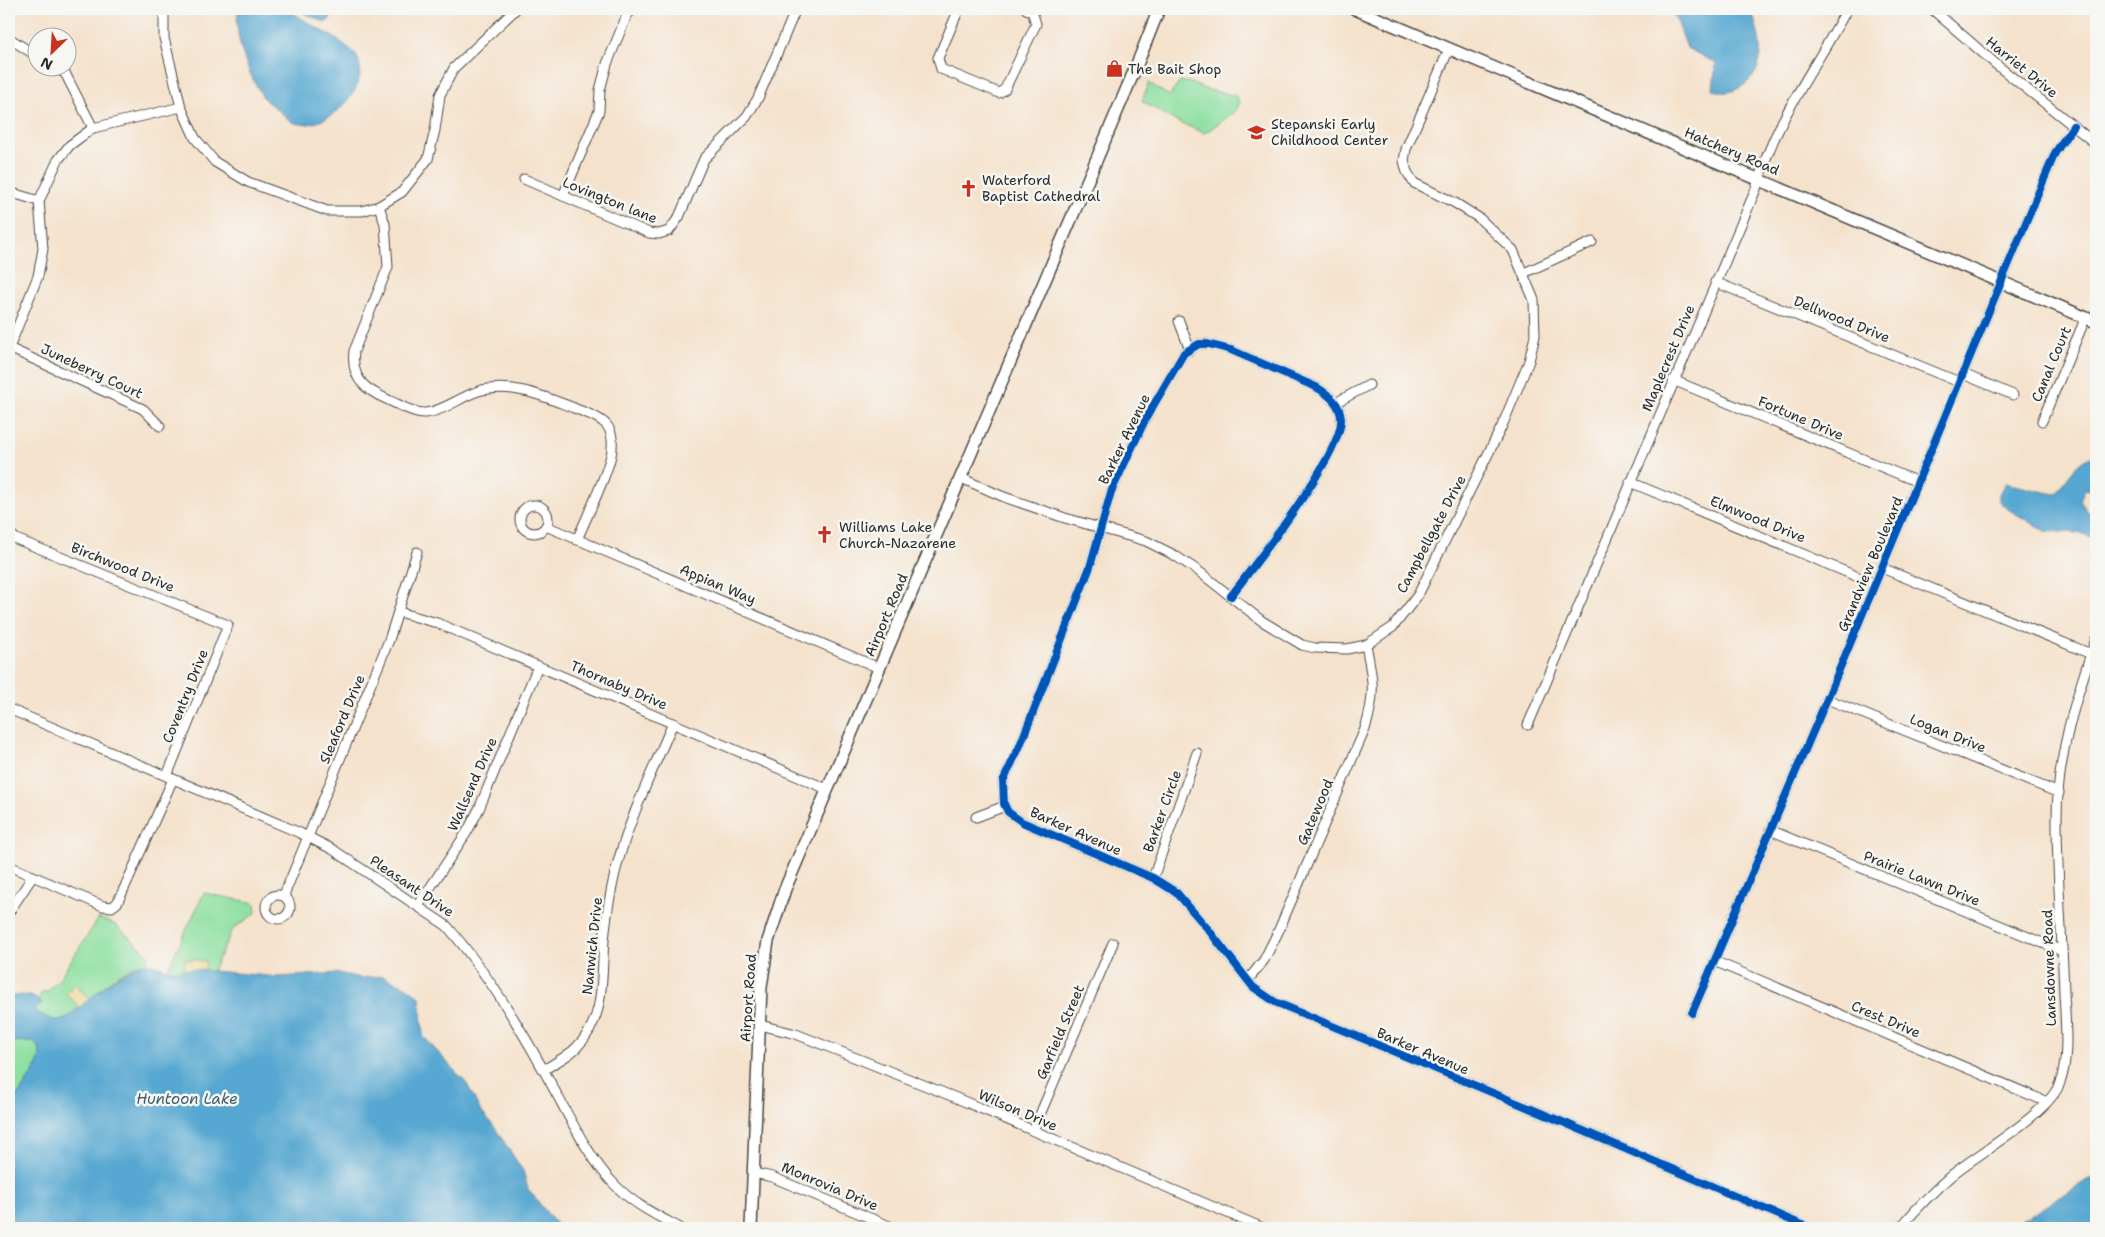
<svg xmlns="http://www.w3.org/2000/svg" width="2105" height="1237" font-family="'Shantell Sans',sans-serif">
<rect width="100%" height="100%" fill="#f6f6f2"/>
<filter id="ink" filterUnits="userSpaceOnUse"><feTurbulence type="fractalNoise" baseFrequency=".02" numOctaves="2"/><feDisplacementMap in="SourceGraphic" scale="10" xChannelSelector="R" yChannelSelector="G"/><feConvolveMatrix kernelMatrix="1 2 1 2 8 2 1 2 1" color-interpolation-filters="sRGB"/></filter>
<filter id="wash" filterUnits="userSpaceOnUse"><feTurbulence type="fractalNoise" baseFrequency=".0096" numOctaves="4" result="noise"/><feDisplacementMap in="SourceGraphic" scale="20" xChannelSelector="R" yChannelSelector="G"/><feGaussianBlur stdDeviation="1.12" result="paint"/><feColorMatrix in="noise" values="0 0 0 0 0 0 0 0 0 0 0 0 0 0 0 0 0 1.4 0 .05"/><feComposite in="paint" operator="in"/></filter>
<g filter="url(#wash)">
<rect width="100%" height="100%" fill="#f5e2cc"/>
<g fill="#8ee0a1" stroke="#5c8666">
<polygon points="1180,82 1188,82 1205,89 1236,96 1240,102 1236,111 1205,133 1175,121 1142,101 1149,83 1169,96"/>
<polygon points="204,893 255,903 256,913 233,929 212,972 167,970"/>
<path d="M 99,918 L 114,924 L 149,955 L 146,964 C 124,964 97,993 82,1006 C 76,1012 70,1018 63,1020 C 53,1023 42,1017 35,1010 L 42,1003 L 38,999 L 42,992 L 47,992 L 59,979 Z"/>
<path d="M 9,1041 L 33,1042 L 40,1049 C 41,1073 19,1090 9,1109 Z"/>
</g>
<g fill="#eeda9e" stroke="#8c8264">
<polygon points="185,959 206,961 205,971 184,970"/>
<polygon points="76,984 89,1000 80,1008 66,993"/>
</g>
<g fill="#56a7d1" stroke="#40697e">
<path d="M 239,9 C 251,9 275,6 285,9 C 297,14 309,24 321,30 C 330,35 353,48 357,57 C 372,87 330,128 300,124 C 288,123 284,114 275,108 C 273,105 269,104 266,101 C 262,97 259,90 256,85 C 246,67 232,30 239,9 Z"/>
<polygon points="293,9 329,9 331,17 328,21 325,22"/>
<path d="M 1667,9 L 1751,9 C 1760,36 1771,71 1739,88 C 1730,93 1722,94 1713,89 L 1716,63 L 1687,48 L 1677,21 Z"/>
<path d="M 2096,456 L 2096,491 L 2085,489 L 2080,500 L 2086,511 L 2096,517 L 2096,539 L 2081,533 L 2045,531 L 2006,508 L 1999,501 L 1999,494 L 2005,483 L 2054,494 L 2057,493 C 2067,479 2077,458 2096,456 Z"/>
<path d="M 140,964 L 152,964 L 172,971 L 191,969 L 279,977 L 338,973 L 361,978 L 383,976 L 407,987 L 420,997 L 423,1036 L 467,1084 L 480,1110 L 495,1128 L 523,1171 L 528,1189 L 559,1228 L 9,1228 L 9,1109 L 36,1068 L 40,1057 L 40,1049 L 33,1042 L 9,1041 L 9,997 C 18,994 36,994 42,1003 L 35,1010 L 36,1012 L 53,1020 L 64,1020 L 115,978 Z"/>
<polygon points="2096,1177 2096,1228 2012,1228 2022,1219 2029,1217 2087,1180"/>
</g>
</g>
<g filter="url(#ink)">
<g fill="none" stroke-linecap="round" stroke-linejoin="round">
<defs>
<g id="minor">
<polyline points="164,9 164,38 181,107 195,138 215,162 248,182 327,211 362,211 379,206 402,192 428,159 435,130 440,95 454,68 516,9"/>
<polyline points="959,9 938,58 941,69 999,93 1005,89 1036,24 1032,11 1026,9"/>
<polyline points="1932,9 1998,66 2096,144"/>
<polyline points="9,38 38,57"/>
<polyline points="55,68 65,73 93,128"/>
<polyline points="524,179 649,233 659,234 669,231 679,217 704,159 747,116 758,98 796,9"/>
<polyline points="9,192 39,201"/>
<polyline points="563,196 599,111 600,90 607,64 627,15 633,9"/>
<path d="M 379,206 L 385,224 L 388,267 L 354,351 C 350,384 371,392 397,404 C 405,408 418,414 426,413 C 447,410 462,395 482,390 C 515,383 545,397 574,408 C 583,412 594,415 602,421 C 611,427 613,438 612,448 C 612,466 585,520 577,540"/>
<polyline points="1524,273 1592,242"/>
<polyline points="1715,282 1959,382"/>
<polyline points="1179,321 1190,350"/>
<polyline points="1963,374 2013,395"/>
<polyline points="1673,380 1918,482"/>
<polyline points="1335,403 1369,385"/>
<polyline points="2042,421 2086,317"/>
<polyline points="160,426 143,409 9,348 38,276 43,249 39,201 58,160 70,145 93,128 181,107"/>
<polyline points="961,478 1004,497 1065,518 1146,541 1174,555 1197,570 1262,621 1302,645 1315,648 1347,649 1366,645 1393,627 1418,595 1502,426 1529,361 1535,336 1534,300 1513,250 1479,218 1455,203 1414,183 1407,172 1404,161 1406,149 1449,49"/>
<polyline points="1630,482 1875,584"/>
<circle cx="534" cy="519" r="14"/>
<polyline points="546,526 879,668"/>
<polyline points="9,533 16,539 228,625 167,776"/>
<polyline points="1882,568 2091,654"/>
<path d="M 1231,596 C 1254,565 1344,452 1341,418 C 1340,403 1328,394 1316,387 L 1231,350 L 1208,344 L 1199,344 L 1184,353 L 1146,418 L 1111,492 L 1090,567 L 1019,748 L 1003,781 L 1004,804 L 1008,812 L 1022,822 L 1153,878 L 1177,893 L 1207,928 L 1253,987 L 1275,1002 L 1565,1123 L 1809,1228"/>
<polyline points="399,612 437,623 827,789"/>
<polyline points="1827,699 2059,793"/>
<path d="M 9,709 L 300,833 L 332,849 L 447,926 C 485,970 516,1020 544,1071 C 564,1106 586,1155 614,1184 C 633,1204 656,1215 680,1228"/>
<path d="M 1528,725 L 1756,189 C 1775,119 1814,71 1847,9"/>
<polyline points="976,817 1005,806"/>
<polyline points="1770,830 2062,951"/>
<polyline points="9,866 103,906 112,907 117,903 123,891 173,779"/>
<polyline points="1153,878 1197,753"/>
<circle cx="278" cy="907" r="12"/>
<polyline points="284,895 389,640 417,552"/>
<polyline points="418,906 467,832 479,809 538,666"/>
<polyline points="9,912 33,876"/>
<polyline points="1714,961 2047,1102"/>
<path d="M 1248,980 L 1264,960 L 1278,932 L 1365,729 C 1376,694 1373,680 1366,645"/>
<polyline points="1692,1013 1827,699 2055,153 2073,126"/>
<polyline points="760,1025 796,1034 954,1097 1263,1228"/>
<path d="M 544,1070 C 554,1063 567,1057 576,1048 C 606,1019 601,978 604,940 C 606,919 610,894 615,873 C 628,821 652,772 673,723"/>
<polyline points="1033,1131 1113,943"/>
<polyline points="754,1173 772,1177 894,1228"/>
<path d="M 1900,1228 C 1916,1209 1934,1190 1953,1174 C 1979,1153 2047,1114 2059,1085 C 2070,1061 2065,1019 2064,992 C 2062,934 2057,876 2057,818 C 2057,756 2076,697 2096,639"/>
</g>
<g id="tertiary">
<polyline points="1355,9 2096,322"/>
<polyline points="751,1228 761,987 768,941 785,889 1136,67 1159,9"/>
</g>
</defs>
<use href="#minor" stroke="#494643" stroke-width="11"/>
<use href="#tertiary" stroke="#494643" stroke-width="14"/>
<use href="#minor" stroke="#fff" stroke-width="9"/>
<use href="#tertiary" stroke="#fff" stroke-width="11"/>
<defs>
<g id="cycleway">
<path d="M 1231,596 C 1254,565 1344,452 1341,418 C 1340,403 1328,394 1316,387 L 1231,350 L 1208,344 L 1199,344 L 1184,353 L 1146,418 L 1111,492 L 1090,567 L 1019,748 L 1003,781 L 1004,804 L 1008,812 L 1022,822 L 1153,878 L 1177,893 L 1207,928 L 1253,987 L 1275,1002 L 1565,1123 L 1809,1228"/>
<polyline points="1692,1013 1827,699 2055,153 2073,126"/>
</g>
</defs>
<use href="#cycleway" stroke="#f6f6f2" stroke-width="11"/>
<use href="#cycleway" stroke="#0057b8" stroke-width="8"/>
</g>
</g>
<defs>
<symbol id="shop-bare" viewBox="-9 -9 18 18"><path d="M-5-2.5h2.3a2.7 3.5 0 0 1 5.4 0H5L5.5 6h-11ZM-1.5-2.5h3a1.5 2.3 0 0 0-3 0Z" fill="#c8321e" stroke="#f6f6f2" stroke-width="2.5" paint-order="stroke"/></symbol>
<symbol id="school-bare" viewBox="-9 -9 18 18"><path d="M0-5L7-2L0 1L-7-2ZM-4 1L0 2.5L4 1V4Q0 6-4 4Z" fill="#c8321e" stroke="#f6f6f2" stroke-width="2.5" paint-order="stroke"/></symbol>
<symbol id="church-bare" viewBox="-9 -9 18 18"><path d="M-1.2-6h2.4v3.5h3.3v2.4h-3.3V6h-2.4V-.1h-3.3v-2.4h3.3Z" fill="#c8321e" stroke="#f6f6f2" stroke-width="2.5" paint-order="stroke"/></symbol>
</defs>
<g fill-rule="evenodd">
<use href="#shop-bare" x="1102" y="56" width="25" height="25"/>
<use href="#school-bare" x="1244" y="120" width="25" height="25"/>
<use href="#church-bare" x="956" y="176" width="25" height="25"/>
<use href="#church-bare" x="812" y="522" width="25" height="25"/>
</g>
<g text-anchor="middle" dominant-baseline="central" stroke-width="5" stroke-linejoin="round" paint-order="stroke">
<g font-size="14" fill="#2b2b2b" stroke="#f6f6f2">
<text transform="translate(2022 67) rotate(39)">Harriet Drive</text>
<text transform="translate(1732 151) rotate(23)">Hatchery Road</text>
<text transform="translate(610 200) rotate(22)">Lovington lane</text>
<text transform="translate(1842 319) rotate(22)">Dellwood Drive</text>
<text transform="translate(1668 358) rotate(-67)">Maplecrest Drive</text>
<text transform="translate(2051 364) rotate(-67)">Canal Court</text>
<text transform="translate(92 371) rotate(25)">Juneberry Court</text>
<text transform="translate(1801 418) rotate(23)">Fortune Drive</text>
<text transform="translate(1124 439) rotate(-64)">Barker Avenue</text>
<text transform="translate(1758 519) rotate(22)">Elmwood Drive</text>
<text transform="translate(1431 534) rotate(-62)">Campbellgate Drive</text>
<text transform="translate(1870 564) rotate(-67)">Grandview Boulevard</text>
<text transform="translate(123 567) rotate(22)">Birchwood Drive</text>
<text transform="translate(718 584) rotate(23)">Appian Way</text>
<text transform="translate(886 615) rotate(-67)">Airport Road</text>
<text transform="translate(619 685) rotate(23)">Thornaby Drive</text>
<text transform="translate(185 696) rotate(-68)">Coventry Drive</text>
<text transform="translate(342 719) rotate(-67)">Sleaford Drive</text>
<text transform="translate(1948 733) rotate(22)">Logan Drive</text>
<text transform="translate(472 784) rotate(-66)">Wallsend Drive</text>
<text transform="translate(1162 811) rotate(-70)">Barker Circle</text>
<text transform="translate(1315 812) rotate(-67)">Gatewood</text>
<text transform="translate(1076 831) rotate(24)">Barker Avenue</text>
<text transform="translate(1922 878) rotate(22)">Prairie Lawn Drive</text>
<text transform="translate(412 886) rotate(34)">Pleasant Drive</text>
<text transform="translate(592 946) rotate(-84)">Nanwich Drive</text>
<text transform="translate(2049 968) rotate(-92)">Lansdowne Road</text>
<text transform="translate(748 998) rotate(-86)">Airport Road</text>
<text transform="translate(1886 1019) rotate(23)">Crest Drive</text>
<text transform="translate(1060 1032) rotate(-67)">Garfield Street</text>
<text transform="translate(1423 1051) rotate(23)">Barker Avenue</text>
<text transform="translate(1018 1110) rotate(23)">Wilson Drive</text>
<text transform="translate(830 1186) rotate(23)">Monrovia Drive</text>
</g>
<g font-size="14" fill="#2b2b2b" stroke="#f6f6f2" text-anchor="start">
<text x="1128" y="69">The Bait Shop</text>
<text x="1271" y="124">Stepanski Early<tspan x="1271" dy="16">Childhood Center</tspan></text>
<text x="982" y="180">Waterford<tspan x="982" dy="16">Baptist Cathedral</tspan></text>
<text x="839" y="527">Williams Lake<tspan x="839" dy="16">Church-Nazarene</tspan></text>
</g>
<g font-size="15" font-style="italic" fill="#3c5d6d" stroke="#f6f6f2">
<text x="187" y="1099">Huntoon Lake</text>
</g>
</g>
<rect width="2105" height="1237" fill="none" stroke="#f6f6f2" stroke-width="30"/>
<g transform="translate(52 52) rotate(205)"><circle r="24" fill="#f6f6f2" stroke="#a5a5a2"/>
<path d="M0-4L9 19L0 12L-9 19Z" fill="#c8321e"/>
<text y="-8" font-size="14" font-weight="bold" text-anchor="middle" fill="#2b2b2b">N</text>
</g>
</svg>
